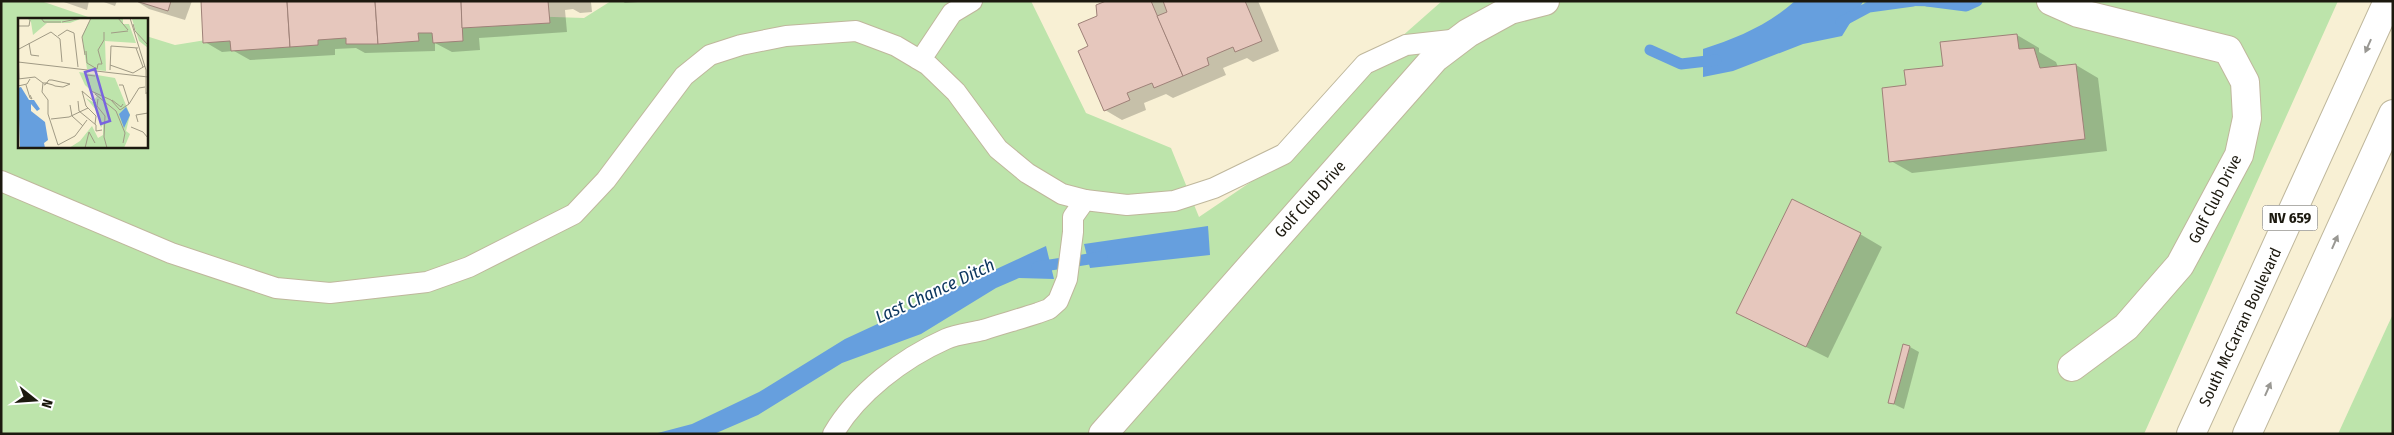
<svg xmlns="http://www.w3.org/2000/svg" width="2394" height="435" font-family="'Fira Sans Condensed',sans-serif">
<rect width="100%" height="100%" fill="#f8f0d4"/>
<g fill="#bde4ab">
<polygon points="1,1 41,1 94,19 19,19 19,146 146,146 146,36 175,45 249,33 495,15 584,18 611,1 1031,1 1086,113 1171,148 1199,217 1270,169 1349,83 1442,1 2338,1 2144,434 1,434"/>
<polygon points="2393,314 2393,434 2338,434 2386,329"/>
</g>
<g fill="#669fde">
<path d="M 1795,1 L 1968,1 L 1971,7 L 1912,6 L 1863,2 L 1842,36 L 1803,44 L 1733,71 L 1703,77 L 1703,49 C 1737,38 1768,25 1795,1 Z"/>
<polygon points="1208,226 1210,255 1090,268 1084,244"/>
<polygon points="1046,246 1054,279 1019,278 996,288 921,334 842,363 758,415 714,434 654,434 692,424 759,392 845,339"/>
</g>
<g fill="#0003">
<polygon points="61,1 89,1 87,10"/>
<polygon points="101,1 117,1 115,6"/>
<polygon points="136,1 192,1 185,20 149,9"/>
<polygon points="202,1 596,1 591,2 592,12 580,13 573,9 565,10 567,32 479,38 480,50 452,52 435,43 435,51 365,53 356,48 335,49 335,55 250,60 234,51 222,52 205,42"/>
<polygon points="622,1 651,1 625,3"/>
<polygon points="1108,1 1258,1 1279,51 1253,62 1247,58 1223,68 1226,75 1173,98 1166,94 1144,103 1146,110 1122,120 1105,110 1089,47 1098,17"/>
<polygon points="2017,35 2039,48 2039,52 2056,62 2058,67 2076,65 2098,78 2107,151 1912,173 1891,161 1908,86 1944,67"/>
<polygon points="1860,234 1882,247 1828,358 1738,313"/>
<polygon points="1910,347 1919,352 1904,409 1889,402"/>
</g>
<g fill="none" stroke-linecap="round" stroke-linejoin="round">
<g stroke="#669fde" stroke-width="11">
<polyline points="1927,1 1966,6 1977,1"/>
<polyline points="1841,22 1869,7 1913,1"/>
<polyline points="1650,50 1681,64 1716,60"/>
<polyline points="1037,267 1102,257"/>
</g>
</g>
<g fill="#e6c7bd" stroke="#9e8178">
<polygon points="136,1 171,1 168,11"/>
<polygon points="201,1 287,1 290,47 231,51 230,41 203,43"/>
<polygon points="287,1 375,1 378,44 346,44 346,38 318,40 318,45 290,47"/>
<polygon points="375,1 461,1 463,41 433,43 432,33 418,33 419,41 378,44"/>
<polygon points="461,1 548,1 550,23 462,28"/>
<polygon points="1106,1 1151,1 1183,76 1154,88 1152,83 1127,93 1130,100 1104,111 1078,51 1088,46 1078,24 1097,16 1096,5"/>
<polygon points="1163,1 1245,1 1262,41 1235,52 1233,47 1207,58 1209,65 1183,76 1157,16 1167,12"/>
<polygon points="2017,34 2019,49 2034,48 2040,68 2076,64 2085,139 1889,162 1882,88 1906,85 1904,70 1943,66 1940,42"/>
<polygon points="1792,199 1861,233 1806,347 1736,313"/>
<polygon points="1903,344 1910,346 1894,404 1888,403"/>
</g>
<g fill="none" stroke-linecap="round" stroke-linejoin="round">
<defs>
<g id="lane">
<polyline points="918,59 922,58 952,13 972,1"/>
<polyline points="1,181 171,253 276,288 330,293 427,282 469,267 574,214 606,180 684,76 710,55 741,45 786,36 856,31 896,46 928,65 956,92 998,149 1027,173 1062,194 1085,200"/>
<path d="M 833,434 C 857,393 903,358 946,339 C 957,334 971,333 983,330 C 1001,324 1020,319 1038,313 L 1049,309 L 1058,301 L 1067,279 L 1073,232 L 1073,217 L 1085,200 L 1127,205 L 1174,201 L 1214,188 L 1284,154 L 1365,64 L 1406,45 L 1460,39"/>
</g>
<g id="street">
<polyline points="2051,1 2078,13 2228,50 2245,82 2247,118 2239,155 2180,265 2126,327 2072,367"/>
<polyline points="1103,434 1435,58 1468,33 1510,10 1545,1"/>
</g>
<g id="primary">
<polyline points="2191,434 2388,1"/>
<polyline points="2247,434 2393,114"/>
</g>
</defs>
<use href="#lane" stroke="#bfb79c" stroke-width="22"/>
<use href="#street" stroke="#bfb79c" stroke-width="30"/>
<use href="#primary" stroke="#bfb79c" stroke-width="30"/>
<use href="#lane" stroke="#fff" stroke-width="20"/>
<use href="#street" stroke="#fff" stroke-width="28"/>
<use href="#primary" stroke="#fff" stroke-width="28"/>
</g>
<defs><path id="oneway-solid" d="M-6-.8H1V-3.2L6.5 0L1 3.2V.8H-6Z" transform="scale(1.25)"/></defs>
<g fill="#999893">
<use href="#oneway-solid" transform="translate(2368 46) rotate(114)"/>
<use href="#oneway-solid" transform="translate(2335 242) rotate(-66)"/>
<use href="#oneway-solid" transform="translate(2268 389) rotate(-66)"/>
</g>
<g text-anchor="middle" dominant-baseline="central" stroke-width="4" stroke-linejoin="round" paint-order="stroke">
<rect fill="#fff" stroke="#605e57" stroke-width="1" x="2262.5" y="205.5" width="55" height="25" rx="4"/>
<g font-size="15" font-weight="bold" fill="#1c190f">
<text x="2290" y="218">NV 659</text>
</g>
<g font-size="16" fill="#1c190f" stroke="#fff">
<text transform="translate(1310 199) rotate(-48)">Golf Club Drive</text>
<text transform="translate(2215 199) rotate(-63)">Golf Club Drive</text>
<text transform="translate(2240 327) rotate(-65)">South McCarran Boulevard</text>
</g>
<g font-size="18" font-style="italic" fill="#0c365e" stroke="#fff">
<text transform="translate(935 291) rotate(-25)">Last Chance Ditch</text>
</g>
</g>
<g transform="translate(18 18)">
<rect width="130" height="130" fill="#f8f0d4"/>
<path d="M 9,0 L 65,0 L 52,5 L 29,5 L 15,17 L 13,4 ZM 73,0 L 105,1 L 105,6 L 111,6 L 118,25 L 87,23 L 88,53 L 69,51 L 64,18 ZM 130,0 L 130,30 L 121,23 L 114,1 ZM 61,54 L 97,60 L 112,97 L 108,113 L 112,116 L 106,130 L 51,130 L 62,123 L 74,108 L 80,120 L 85,117 L 85,106 L 83,110 L 79,93 L 68,80 L 75,84 L 79,78 L 67,67 Z" fill="#bde4ab"/>
<path d="M 3,69 L 11,82 L 16,82 L 22,91 L 19,93 L 13,86 L 13,93 L 27,104 L 30,122 L 26,125 L 27,130 L 2,130 L 0,70 ZM 108,89 L 112,97 L 106,110 L 101,96 Z" fill="#669fde"/>
<path fill="none" stroke="#a09a85" stroke-width="1" d="M 23,0 L 26,4 L 43,4M 100,0 L 110,12M 112,0 L 128,52 L 128,76M 44,4 L 64,0M 115,6 L 117,13 L 130,27M 0,8 L 11,8 L 12,2M 93,15 L 110,13M 40,18 L 49,12 L 56,15 L 60,49M 11,25 L 13,37 L 21,38M 118,30 L 125,49M 0,31 L 1,61M 1,31 L 33,14 L 42,21 L 44,44M 68,33 L 69,45 L 79,51 L 80,46 L 84,46 L 80,32 L 86,22 L 86,14M 67,37 L 64,19 L 73,0M 0,44 L 130,59M 92,47 L 115,55 L 127,48M 92,52 L 93,28 L 120,30M 77,58 L 69,57 L 73,73 L 93,82 L 102,92 L 111,86 L 121,70 L 127,69M 0,61 L 17,59 L 25,65 L 24,74 L 30,82 L 30,96 L 40,127 L 57,118 L 69,102M 25,65 L 28,65 L 35,67 L 37,68 L 45,69 L 52,66 L 34,62 L 31,62 L 30,63 L 29,65 L 28,65 L 28,66 L 26,67M 8,67 L 12,80 L 14,81 L 12,77M 101,67 L 105,67 L 111,86M 0,68 L 9,66 L 12,61M 129,74 L 130,95M 77,76 L 98,93 L 107,115 L 105,125M 80,81 L 79,88 L 87,98 L 86,119 L 89,130M 94,82 L 103,89 L 105,86M 60,83 L 61,93 L 78,107 L 78,113 L 84,112M 52,87 L 54,98 L 65,108M 33,101 L 51,99 L 70,90M 120,104 L 118,97 L 130,95M 77,106 L 78,98 L 68,88 L 64,73 L 78,85M 113,109 L 125,114 L 130,120M 67,130 L 71,114 L 77,125"/>
<path fill="#7964df" fill-opacity="0.15" stroke="#7964df" stroke-width="2.5" d="M 77,51 L 92,103 L 83,106 L 67,54 Z"/>
<rect width="130" height="130" fill="none" stroke="#1c190f" stroke-width="2.5"/>
</g>
<rect width="2394" height="435" fill="none" stroke="#1c190f" stroke-width="5"/>
<g transform="translate(35 400) rotate(107)" stroke="#ffffff" stroke-width="4" paint-order="stroke">
<path d="M0-4L9 19L0 12L-9 19Z" fill="#1c190f"/>
<text y="-8" font-size="14" font-weight="bold" text-anchor="middle" fill="#1c190f">N</text>
</g>
</svg>
